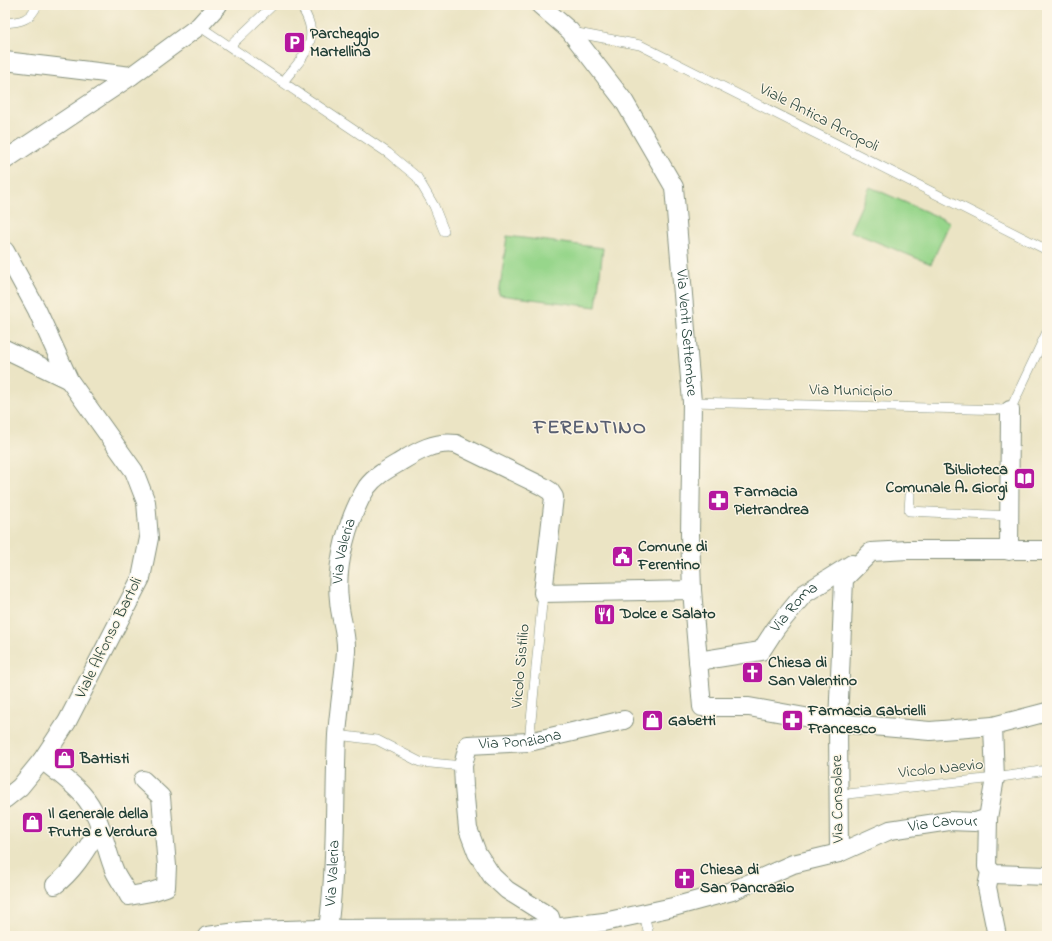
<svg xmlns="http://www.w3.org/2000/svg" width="1052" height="941" font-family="'Indie Flower',sans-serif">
<rect width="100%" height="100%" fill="#fcf5e5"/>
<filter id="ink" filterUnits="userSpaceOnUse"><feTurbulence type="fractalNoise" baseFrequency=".025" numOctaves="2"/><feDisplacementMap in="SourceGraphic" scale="8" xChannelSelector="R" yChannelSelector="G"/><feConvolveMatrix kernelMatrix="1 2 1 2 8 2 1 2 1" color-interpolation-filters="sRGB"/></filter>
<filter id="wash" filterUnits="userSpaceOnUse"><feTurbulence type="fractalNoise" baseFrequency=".012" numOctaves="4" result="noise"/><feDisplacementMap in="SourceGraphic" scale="16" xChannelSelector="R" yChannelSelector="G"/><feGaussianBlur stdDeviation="0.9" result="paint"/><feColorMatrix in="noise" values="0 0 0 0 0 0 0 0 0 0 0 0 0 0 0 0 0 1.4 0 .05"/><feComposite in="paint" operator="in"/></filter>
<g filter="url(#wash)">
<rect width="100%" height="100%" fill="#ebe4c4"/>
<g fill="#97d68b" stroke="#5b8a60">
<polygon points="870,187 950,222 931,264 850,231"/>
<polygon points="507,236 603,248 596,307 499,295"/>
</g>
</g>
<g filter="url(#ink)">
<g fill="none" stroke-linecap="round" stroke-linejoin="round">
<defs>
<g id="service">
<path d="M 5,23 C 20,22 31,20 37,5"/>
<polyline points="199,26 388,153 417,177 434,206 444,231"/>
<polyline points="572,32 640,45 1047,250"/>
<polyline points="230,46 273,5"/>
<path d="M 283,82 C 304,55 324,39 300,5"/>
<polyline points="692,402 1010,410 1047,332"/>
<polyline points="910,495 909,511 1010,516"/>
<polyline points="337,735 377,740 420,762 463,766"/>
<polyline points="529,742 543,593"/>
<polyline points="838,795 995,778 1047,770"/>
<polyline points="644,914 649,936"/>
</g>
<g id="minor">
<path id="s1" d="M 540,5 L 570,31 L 624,101 L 674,187 L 692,402 L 690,534 L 692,590 L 702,707 L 749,707 L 838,723 L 930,731 L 993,726 L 1047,712"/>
<polyline points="5,61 131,76"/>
<polyline points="5,160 131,76 199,26 218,5"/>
<polyline points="5,251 37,310 69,380 134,471 146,502 149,538 141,578 67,722 42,760 20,787 5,799"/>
<polyline points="5,349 69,380"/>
<polyline points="1009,551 1010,410"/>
<path id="s2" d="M 698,661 L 761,651 L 776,628 L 804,594 L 852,564"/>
<path d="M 42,760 C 56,771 70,781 82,794 C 102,816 104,846 115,872 C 119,880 125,888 129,896 L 151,892 L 166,887 L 167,866 L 161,797 L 143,780"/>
<polyline points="988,818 995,778 993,726"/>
<polyline points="839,853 838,723 844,579 871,552 908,550 1047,550"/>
<polyline points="990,872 987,887 997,936"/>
<path d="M 55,885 C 75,870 87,848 100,827"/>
<path id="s3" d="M 553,928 L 550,917 L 507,890 L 492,876 L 477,853 L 468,829 L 464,787 L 463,766 L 468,745 L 529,742 L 624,720"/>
<path id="s4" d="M 328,929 C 337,864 334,801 337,735 C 339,707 344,679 346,651 C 347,633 340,618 339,600 C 335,566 348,517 367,487 C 375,476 388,469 400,462 C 418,451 435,441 456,444 L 542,486 L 550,491 L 554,497 L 543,593 L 692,590"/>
<path id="s5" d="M 207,936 L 245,931 L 320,929 L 553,928 L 604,922 L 673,907 L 732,891 L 793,864 L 839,853 L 890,830 L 949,821 L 975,822 L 988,818 L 987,867 L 994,874 L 1047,876"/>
</g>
</defs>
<use href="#service" stroke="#85907c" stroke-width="10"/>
<use href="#minor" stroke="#85907c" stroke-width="20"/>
<use href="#service" stroke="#fff" stroke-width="9"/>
<use href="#minor" stroke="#fff" stroke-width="18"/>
</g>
</g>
<defs>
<symbol id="parking-square" viewBox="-11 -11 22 22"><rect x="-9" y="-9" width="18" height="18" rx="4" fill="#b5179e" stroke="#fcf5e5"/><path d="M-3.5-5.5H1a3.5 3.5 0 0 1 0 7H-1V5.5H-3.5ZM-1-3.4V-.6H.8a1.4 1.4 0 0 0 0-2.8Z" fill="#fff"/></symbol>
<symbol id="library-square" viewBox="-11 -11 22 22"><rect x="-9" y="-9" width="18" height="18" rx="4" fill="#b5179e" stroke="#fcf5e5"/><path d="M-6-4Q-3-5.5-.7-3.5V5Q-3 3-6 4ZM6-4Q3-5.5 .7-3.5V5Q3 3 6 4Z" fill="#fff"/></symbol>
<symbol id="pharmacy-square" viewBox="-11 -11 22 22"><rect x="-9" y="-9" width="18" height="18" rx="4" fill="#b5179e" stroke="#fcf5e5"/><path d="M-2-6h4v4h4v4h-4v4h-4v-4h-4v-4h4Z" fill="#fff"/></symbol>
<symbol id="civic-square" viewBox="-11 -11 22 22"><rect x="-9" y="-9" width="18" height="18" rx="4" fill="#b5179e" stroke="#fcf5e5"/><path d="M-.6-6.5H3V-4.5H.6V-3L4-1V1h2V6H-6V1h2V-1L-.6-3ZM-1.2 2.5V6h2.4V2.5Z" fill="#fff"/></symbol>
<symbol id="restaurant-square" viewBox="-11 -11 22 22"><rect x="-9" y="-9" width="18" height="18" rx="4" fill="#b5179e" stroke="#fcf5e5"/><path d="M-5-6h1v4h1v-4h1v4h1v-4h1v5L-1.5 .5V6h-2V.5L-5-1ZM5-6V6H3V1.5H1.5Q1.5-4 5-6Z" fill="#fff"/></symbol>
<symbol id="church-square" viewBox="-11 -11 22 22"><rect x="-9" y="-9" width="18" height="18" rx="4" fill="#b5179e" stroke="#fcf5e5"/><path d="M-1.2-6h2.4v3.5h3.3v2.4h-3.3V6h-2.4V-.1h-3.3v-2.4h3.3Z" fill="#fff"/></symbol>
<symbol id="shop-square" viewBox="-11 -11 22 22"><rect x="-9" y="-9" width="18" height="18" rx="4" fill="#b5179e" stroke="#fcf5e5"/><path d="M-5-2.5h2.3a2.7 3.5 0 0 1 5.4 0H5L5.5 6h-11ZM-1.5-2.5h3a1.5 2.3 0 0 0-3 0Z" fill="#fff"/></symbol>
</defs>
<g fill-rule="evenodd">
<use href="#parking-square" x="282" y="30" width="25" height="25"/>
<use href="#library-square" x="1012" y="466" width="25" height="25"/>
<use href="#pharmacy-square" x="706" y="488" width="25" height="25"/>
<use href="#civic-square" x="610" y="544" width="25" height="25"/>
<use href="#restaurant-square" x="592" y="602" width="25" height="25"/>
<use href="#church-square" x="740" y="660" width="25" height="25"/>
<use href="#pharmacy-square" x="780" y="708" width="25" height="25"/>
<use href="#shop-square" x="640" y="708" width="25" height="25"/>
<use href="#shop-square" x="52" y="746" width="25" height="25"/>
<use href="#shop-square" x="20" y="810" width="25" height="25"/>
<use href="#church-square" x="672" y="866" width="25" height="25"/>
</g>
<g text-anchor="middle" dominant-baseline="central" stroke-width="3" stroke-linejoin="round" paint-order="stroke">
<g font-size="16" font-weight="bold" fill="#1f3d34" stroke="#fcf5e5" text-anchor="start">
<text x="310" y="34">Parcheggio<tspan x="310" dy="18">Martellina</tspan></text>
<text x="1008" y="470" text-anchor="end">Biblioteca<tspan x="1008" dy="18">Comunale A. Giorgi</tspan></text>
<text x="734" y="492">Farmacia<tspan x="734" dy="18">Pietrandrea</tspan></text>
<text x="638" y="547">Comune di<tspan x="638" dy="18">Ferentino</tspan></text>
<text x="620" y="614">Dolce e Salato</text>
<text x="768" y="663">Chiesa di<tspan x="768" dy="18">San Valentino</tspan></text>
<text x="808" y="711">Farmacia Gabrielli<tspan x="808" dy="18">Francesco</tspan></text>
<text x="668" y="721">Gabetti</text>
<text x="80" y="759">Battisti</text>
<text x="48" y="814">Il Generale della<tspan x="48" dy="18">Frutta e Verdura</tspan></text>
<text x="700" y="870">Chiesa di<tspan x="700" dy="18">San Pancrazio</tspan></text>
</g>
<g font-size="16" fill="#1f3d34" stroke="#fcf5e5">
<text transform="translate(819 118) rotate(27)">Viale Antica Acropoli</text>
<text stroke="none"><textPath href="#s1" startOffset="374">Via Venti Settembre</textPath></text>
<text transform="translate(851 391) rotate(1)">Via Municipio</text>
<text stroke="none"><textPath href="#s4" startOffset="380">Via Valeria</textPath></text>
<text stroke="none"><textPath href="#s2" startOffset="119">Via Roma</textPath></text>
<text transform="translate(109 638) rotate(-64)">Viale Alfonso Bartoli</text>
<text transform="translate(521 666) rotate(-85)">Vicolo Sistilio</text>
<text stroke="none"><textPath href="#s3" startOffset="273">Via Ponziana</textPath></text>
<text transform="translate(941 769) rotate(-6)">Vicolo Naevio</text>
<text transform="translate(838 799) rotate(-91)">Via Consolare</text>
<text stroke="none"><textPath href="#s5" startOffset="753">Via Cavour</textPath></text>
<text stroke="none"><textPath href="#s4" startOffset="56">Via Valeria</textPath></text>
</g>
<g font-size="20" font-weight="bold" letter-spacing="1" fill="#596072" stroke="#fcf5e5">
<text x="590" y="428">FERENTINO</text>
</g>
</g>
<rect width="1052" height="941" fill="none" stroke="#fcf5e5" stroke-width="20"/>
</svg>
